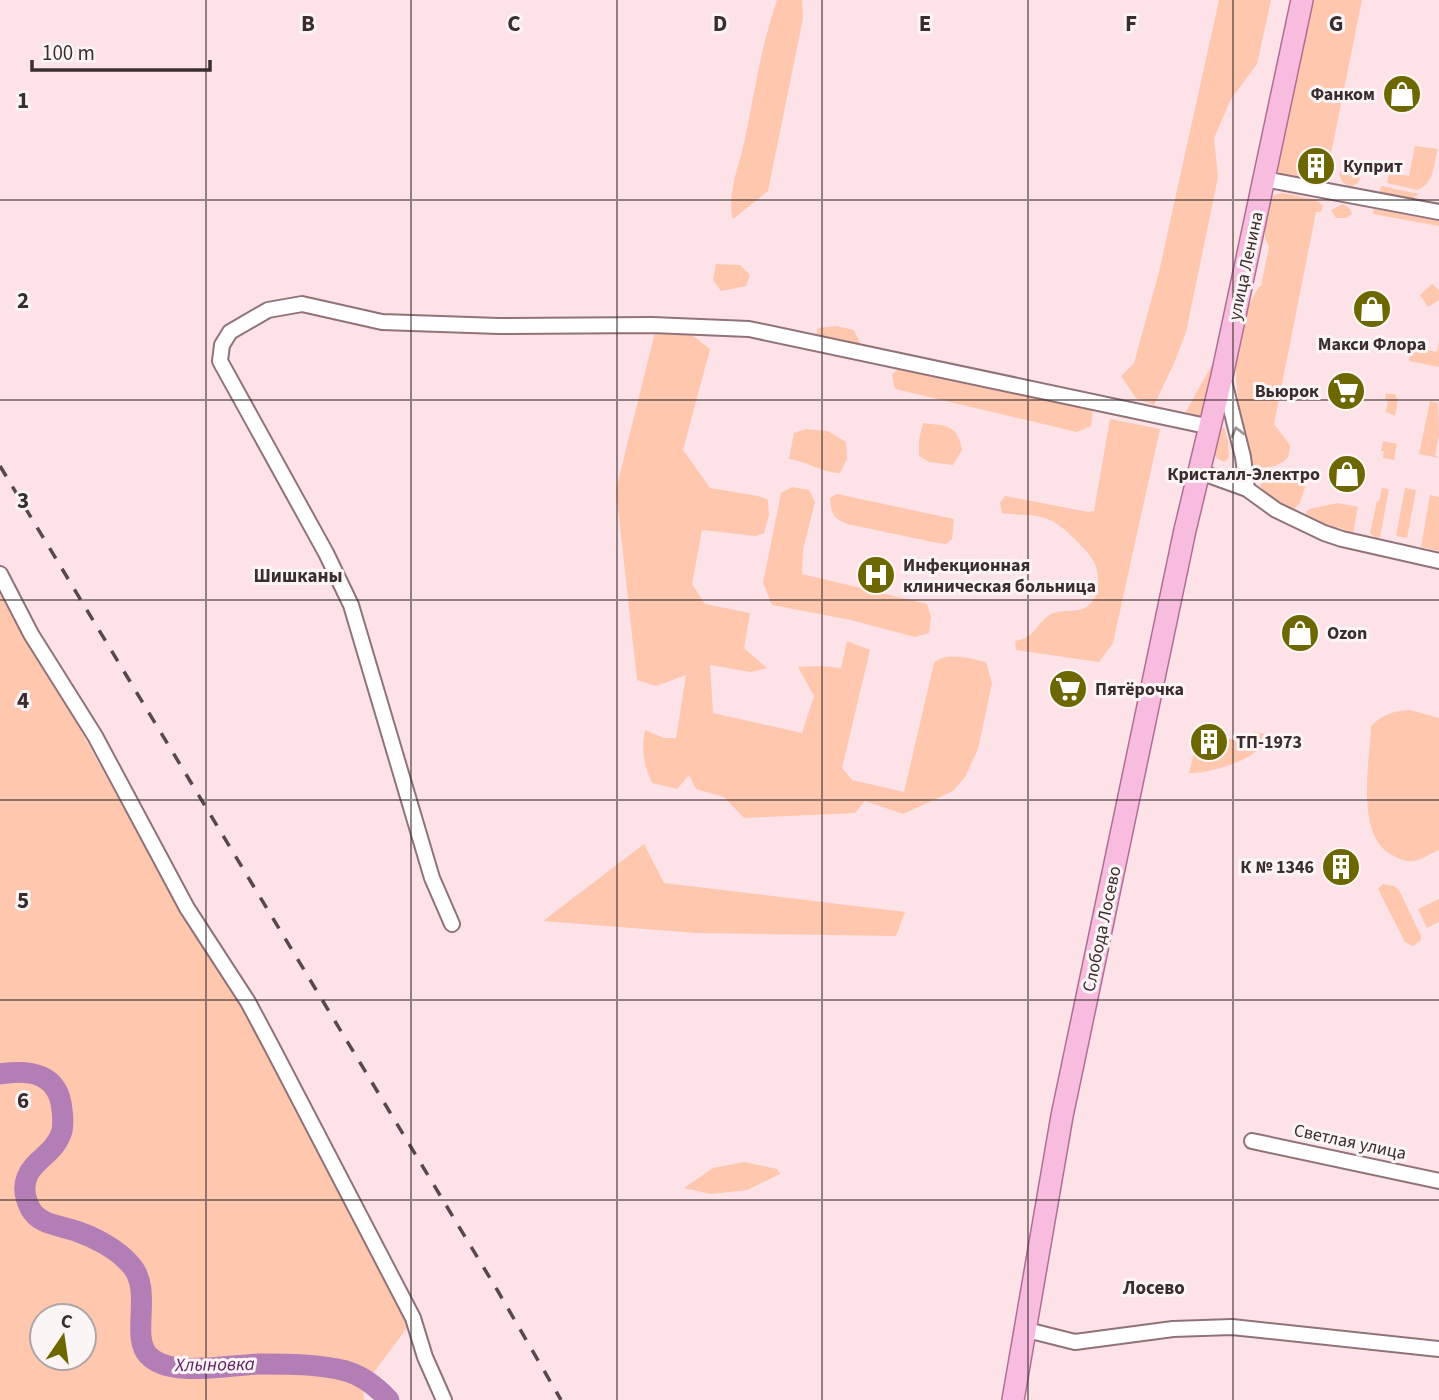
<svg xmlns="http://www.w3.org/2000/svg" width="1439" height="1400" font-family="'Source Sans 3',sans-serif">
<rect width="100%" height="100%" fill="#fde2e7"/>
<g fill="#fec7ae" fill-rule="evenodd">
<path d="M 777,0 L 802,0 L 803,18 L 768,191 L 733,219 C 726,194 740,164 745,139 C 755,90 761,47 777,0 Z"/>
<polygon points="1219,0 1271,0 1257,64 1231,99 1214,138 1218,177 1186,332 1175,361 1154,405 1136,398 1121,376 1134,363 1159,272"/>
<polygon points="1308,0 1362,0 1328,168 1331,176 1329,181 1324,183 1283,175 1278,172 1276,166"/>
<path d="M 1415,146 L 1438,149 C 1433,164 1435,184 1417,190 L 1387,183 L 1389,173 L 1409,176 Z"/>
<path d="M 1340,171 L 1361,176 L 1358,183 L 1352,186 C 1343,185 1339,180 1340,171 Z"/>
<polygon points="1381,186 1419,194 1412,199 1380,192"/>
<path d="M 1283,193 L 1316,200 L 1323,206 L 1321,212 L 1316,212 L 1274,424 L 1290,445 C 1290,449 1289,454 1288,457 C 1281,467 1258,472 1251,463 C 1241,414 1227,367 1243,318 C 1247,308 1253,298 1258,288 L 1261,286 L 1269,247 L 1265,238 L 1265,217 L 1269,198 L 1277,194 Z"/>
<polygon points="1343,204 1350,209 1352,214 1346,218 1336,218 1331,210"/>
<polygon points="1374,209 1439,221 1439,226 1373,214"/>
<polygon points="716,264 740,265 750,275 746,286 721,291 713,280"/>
<polygon points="1432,284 1439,290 1439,300 1428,307 1420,295"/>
<polygon points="836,326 854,330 860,343 840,344 816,337 818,328"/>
<path d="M 687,331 L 710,349 L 683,450 L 710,488 L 758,496 L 768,500 L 769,515 L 764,533 L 756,536 L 702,530 L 692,584 L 705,604 L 750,613 L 744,648 L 767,668 L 751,672 L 710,665 L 713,713 L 802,733 L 814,696 L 798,667 L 819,666 L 841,668 L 847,641 L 870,650 L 842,768 L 852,780 L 904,792 L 934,663 C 947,651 971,659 986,662 L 992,683 L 978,749 L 965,777 L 953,791 L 903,814 L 865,801 L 855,813 L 744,818 L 724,797 L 696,789 L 689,775 L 677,789 L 652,783 C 644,765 641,750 645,730 L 664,738 L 676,738 L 686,675 L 656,686 L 637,680 L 616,490 L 655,332 Z"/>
<polygon points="1439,342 1439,367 1409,361 1411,347 1437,352"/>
<polygon points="1214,361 1201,422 1182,419"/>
<polygon points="899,367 1093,409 1091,426 1077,432 895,389 892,375"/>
<polygon points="1386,393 1396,395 1396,398 1398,399 1395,416 1386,412 1388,400 1385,399"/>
<polygon points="1438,399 1439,435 1435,455 1439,458 1419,454 1430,401 1437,403"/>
<path d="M 1110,419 L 1160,429 L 1113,643 L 1099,662 L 1016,650 L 1015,641 C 1036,637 1034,627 1048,616 C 1060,607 1078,615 1089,605 C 1101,595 1100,572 1093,560 C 1086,549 1061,524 1050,520 C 1034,513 1019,516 1002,513 L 1000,503 L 1005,496 L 1088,512 L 1094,511 Z"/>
<path d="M 923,423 C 947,426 957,424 962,450 L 953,465 L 929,462 L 919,456 L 919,440 Z"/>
<polygon points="1224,427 1228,441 1229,458 1224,462 1216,458 1214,451 1218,431"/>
<path d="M 806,429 L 828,431 L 846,442 L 847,459 L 840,473 C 822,473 807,461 789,459 L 794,433 Z"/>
<polygon points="1383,441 1397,444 1394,460 1383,458 1384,451 1381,451"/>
<path d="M 1280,474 L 1306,484 L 1300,503 L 1293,510 C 1277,508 1267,499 1260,485 L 1269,477 Z"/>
<polygon points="792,487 809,490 815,502 803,550 802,574 927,604 931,617 929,633 915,637 851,620 772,605 763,583 781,493"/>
<polygon points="1382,488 1389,489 1380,537 1376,538 1370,533 1377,501 1379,501"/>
<polygon points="1405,488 1416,490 1407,538 1396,536"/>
<path d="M 837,494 L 954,519 L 952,539 L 946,544 L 933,542 L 847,524 C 833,518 831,514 830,498 Z"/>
<polygon points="1430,495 1439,497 1439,551 1421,547"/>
<polygon points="1338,503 1358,507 1353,534 1339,527 1337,529 1307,517 1306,512 1309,509"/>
<path d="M 0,584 L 146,849 L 235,990 L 409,1325 L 363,1387 L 364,1400 L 0,1400 ZM 42,1316 L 84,1316 L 84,1358 L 42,1358 Z"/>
<path d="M 1410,710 L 1439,718 L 1439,850 C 1431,853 1423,859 1414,861 C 1407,862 1401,860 1394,856 C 1354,838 1370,762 1371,726 C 1383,714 1394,711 1410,710 Z"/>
<path d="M 1255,732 L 1273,736 L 1272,744 C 1261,744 1256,753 1248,757 C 1234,765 1204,774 1189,773 L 1194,753 L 1221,758 L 1225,738 L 1253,743 Z"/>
<polygon points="644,844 664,883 905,912 896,936 696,933 543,921"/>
<polygon points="1383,884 1394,886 1399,890 1421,936 1421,940 1413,946 1405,942 1378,889"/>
<polygon points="1439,899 1439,922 1427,928 1418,909"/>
<polygon points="744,1162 777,1169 780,1174 747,1190 711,1194 684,1188 713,1168"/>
</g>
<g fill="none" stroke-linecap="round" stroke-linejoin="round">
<path stroke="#b37db5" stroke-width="21" d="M 0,1074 C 31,1069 59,1074 62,1110 C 63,1117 63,1125 62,1131 C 55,1154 34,1159 27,1177 C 23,1187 25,1198 30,1208 C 39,1225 59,1225 76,1231 C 94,1237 117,1249 130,1264 C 154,1289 130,1335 148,1355 C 170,1379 231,1364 261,1364 C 288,1364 320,1364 346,1371 C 363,1376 377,1387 389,1400"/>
<defs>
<g id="street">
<polyline points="1264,179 1439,212"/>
<polyline points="1224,381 1243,457 1247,489"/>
<polyline points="1200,472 1247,489 1276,510 1324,533 1342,539 1439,561"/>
<polyline points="0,574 31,634 95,736 187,908 248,1002 272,1047 413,1318 425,1357 444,1400"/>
<polyline points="452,924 432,878 351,605 326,553 220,361 222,345 230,332 268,310 302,304 382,322 499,326 652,325 749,329 1211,427"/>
<polyline points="1252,1141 1439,1181"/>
<polyline points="1023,1329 1075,1342 1173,1329 1232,1327 1439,1349"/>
</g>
<polyline id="primary" points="1013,1400 1062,1116 1185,530 1222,376 1302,0"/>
</defs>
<use href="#street" stroke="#907278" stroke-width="18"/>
<use href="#primary" stroke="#b26d93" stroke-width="24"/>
<use href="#street" stroke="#fff" stroke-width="14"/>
<use href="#primary" stroke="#f7bcde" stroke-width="21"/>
<polyline stroke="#57484b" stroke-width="3.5" stroke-dasharray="12 12" stroke-linecap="butt" points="0,466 499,1293 561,1400"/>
</g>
<defs><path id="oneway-chevron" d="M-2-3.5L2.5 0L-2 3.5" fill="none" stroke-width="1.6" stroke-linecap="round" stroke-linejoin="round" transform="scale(1.75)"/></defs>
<use stroke="#9c9698" href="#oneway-chevron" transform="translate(1237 432) rotate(-104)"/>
<path fill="none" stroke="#3a2d30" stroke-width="2" stroke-opacity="0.55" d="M 206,0 L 206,1400M 411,0 L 411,1400M 617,0 L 617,1400M 822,0 L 822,1400M 1028,0 L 1028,1400M 1233,0 L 1233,1400M 0,200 L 1439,200M 0,400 L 1439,400M 0,600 L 1439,600M 0,800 L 1439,800M 0,1000 L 1439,1000M 0,1200 L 1439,1200"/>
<defs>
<symbol id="shop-disc" viewBox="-11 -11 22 22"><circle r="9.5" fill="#6d6700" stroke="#fcf5f6"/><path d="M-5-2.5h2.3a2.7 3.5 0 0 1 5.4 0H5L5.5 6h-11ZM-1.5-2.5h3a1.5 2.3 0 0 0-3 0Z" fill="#fff"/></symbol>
<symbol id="building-disc" viewBox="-11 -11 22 22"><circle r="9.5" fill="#6d6700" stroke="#fcf5f6"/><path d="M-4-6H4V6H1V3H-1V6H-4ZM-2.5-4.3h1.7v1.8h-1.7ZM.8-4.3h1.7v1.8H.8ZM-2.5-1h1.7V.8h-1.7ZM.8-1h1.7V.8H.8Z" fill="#fff"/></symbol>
<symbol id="supermarket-disc" viewBox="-11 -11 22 22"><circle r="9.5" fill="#6d6700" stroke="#fcf5f6"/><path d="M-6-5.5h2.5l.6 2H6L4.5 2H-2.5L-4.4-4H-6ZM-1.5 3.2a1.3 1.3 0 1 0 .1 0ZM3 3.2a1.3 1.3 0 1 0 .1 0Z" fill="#fff"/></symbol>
<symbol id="hospital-disc" viewBox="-11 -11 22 22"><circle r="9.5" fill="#6d6700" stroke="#fcf5f6"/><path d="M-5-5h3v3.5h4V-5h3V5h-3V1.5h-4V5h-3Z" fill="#fff"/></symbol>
</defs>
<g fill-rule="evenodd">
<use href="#shop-disc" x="1380" y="72" width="44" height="44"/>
<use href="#building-disc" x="1294" y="144" width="44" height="44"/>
<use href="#shop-disc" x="1350" y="287" width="44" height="44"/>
<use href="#supermarket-disc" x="1324" y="369" width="44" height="44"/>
<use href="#shop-disc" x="1325" y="452" width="44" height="44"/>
<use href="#hospital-disc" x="854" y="553" width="44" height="44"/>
<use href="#shop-disc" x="1278" y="611" width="44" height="44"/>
<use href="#supermarket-disc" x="1046" y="667" width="44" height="44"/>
<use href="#building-disc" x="1187" y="720" width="44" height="44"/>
<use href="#building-disc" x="1319" y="845" width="44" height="44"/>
</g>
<g text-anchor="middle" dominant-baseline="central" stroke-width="6" stroke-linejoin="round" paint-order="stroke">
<g font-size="18" font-weight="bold" fill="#3a2d30" stroke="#fcf5f6" text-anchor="start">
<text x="1375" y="94" text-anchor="end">Фанком</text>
<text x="1343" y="166">Куприт</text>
<text x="1372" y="344" text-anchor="middle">Макси Флора</text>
<text x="1319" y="391" text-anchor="end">Вьюрок</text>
<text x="1320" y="474" text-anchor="end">Кристалл-Электро</text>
<text x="903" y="565">Инфекционная<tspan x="903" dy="21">клиническая больница</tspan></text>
<text x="1327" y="633">Ozon</text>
<text x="1095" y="689">Пятёрочка</text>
<text x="1236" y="742">ТП-1973</text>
<text x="1314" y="867" text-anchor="end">К № 1346</text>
</g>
<g font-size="18" fill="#3a2d30" stroke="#fcf5f6">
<text transform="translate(1246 266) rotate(-78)">улица Ленина</text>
<text transform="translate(1102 929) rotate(-78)">Слобода Лосево</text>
<text transform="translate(1350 1142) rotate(12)">Светлая улица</text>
</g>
<g font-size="19" font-weight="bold" fill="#3a2d30" stroke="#fcf5f6">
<text x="298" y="576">Шишканы</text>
<text x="1154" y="1288">Лосево</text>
</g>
<g font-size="19" font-style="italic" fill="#622066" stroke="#fcf5f6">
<text transform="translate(215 1365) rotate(-1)">Хлыновка</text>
</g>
</g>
<g font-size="23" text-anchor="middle" font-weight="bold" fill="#3a2d30" stroke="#fcf5f6" stroke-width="6" stroke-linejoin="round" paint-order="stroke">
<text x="308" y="31">B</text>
<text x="514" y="31">C</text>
<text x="720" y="31">D</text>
<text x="925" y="31">E</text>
<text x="1131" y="31">F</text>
<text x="1336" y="31">G</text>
<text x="23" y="108">1</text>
<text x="23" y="308">2</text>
<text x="23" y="508">3</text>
<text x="23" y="708">4</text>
<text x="23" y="908">5</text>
<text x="23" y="1108">6</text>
</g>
<g transform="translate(63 1337) rotate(13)"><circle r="33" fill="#fcf5f6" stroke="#aea5a7" stroke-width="2"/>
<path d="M0-5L12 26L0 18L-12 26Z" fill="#6d6700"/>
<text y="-10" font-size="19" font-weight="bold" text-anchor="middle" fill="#3a2d30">С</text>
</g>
<path d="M32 60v10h178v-10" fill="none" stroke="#3a2d30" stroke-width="3.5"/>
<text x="42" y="60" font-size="21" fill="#3a2d30" stroke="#fcf5f6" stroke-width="5" paint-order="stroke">100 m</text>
</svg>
